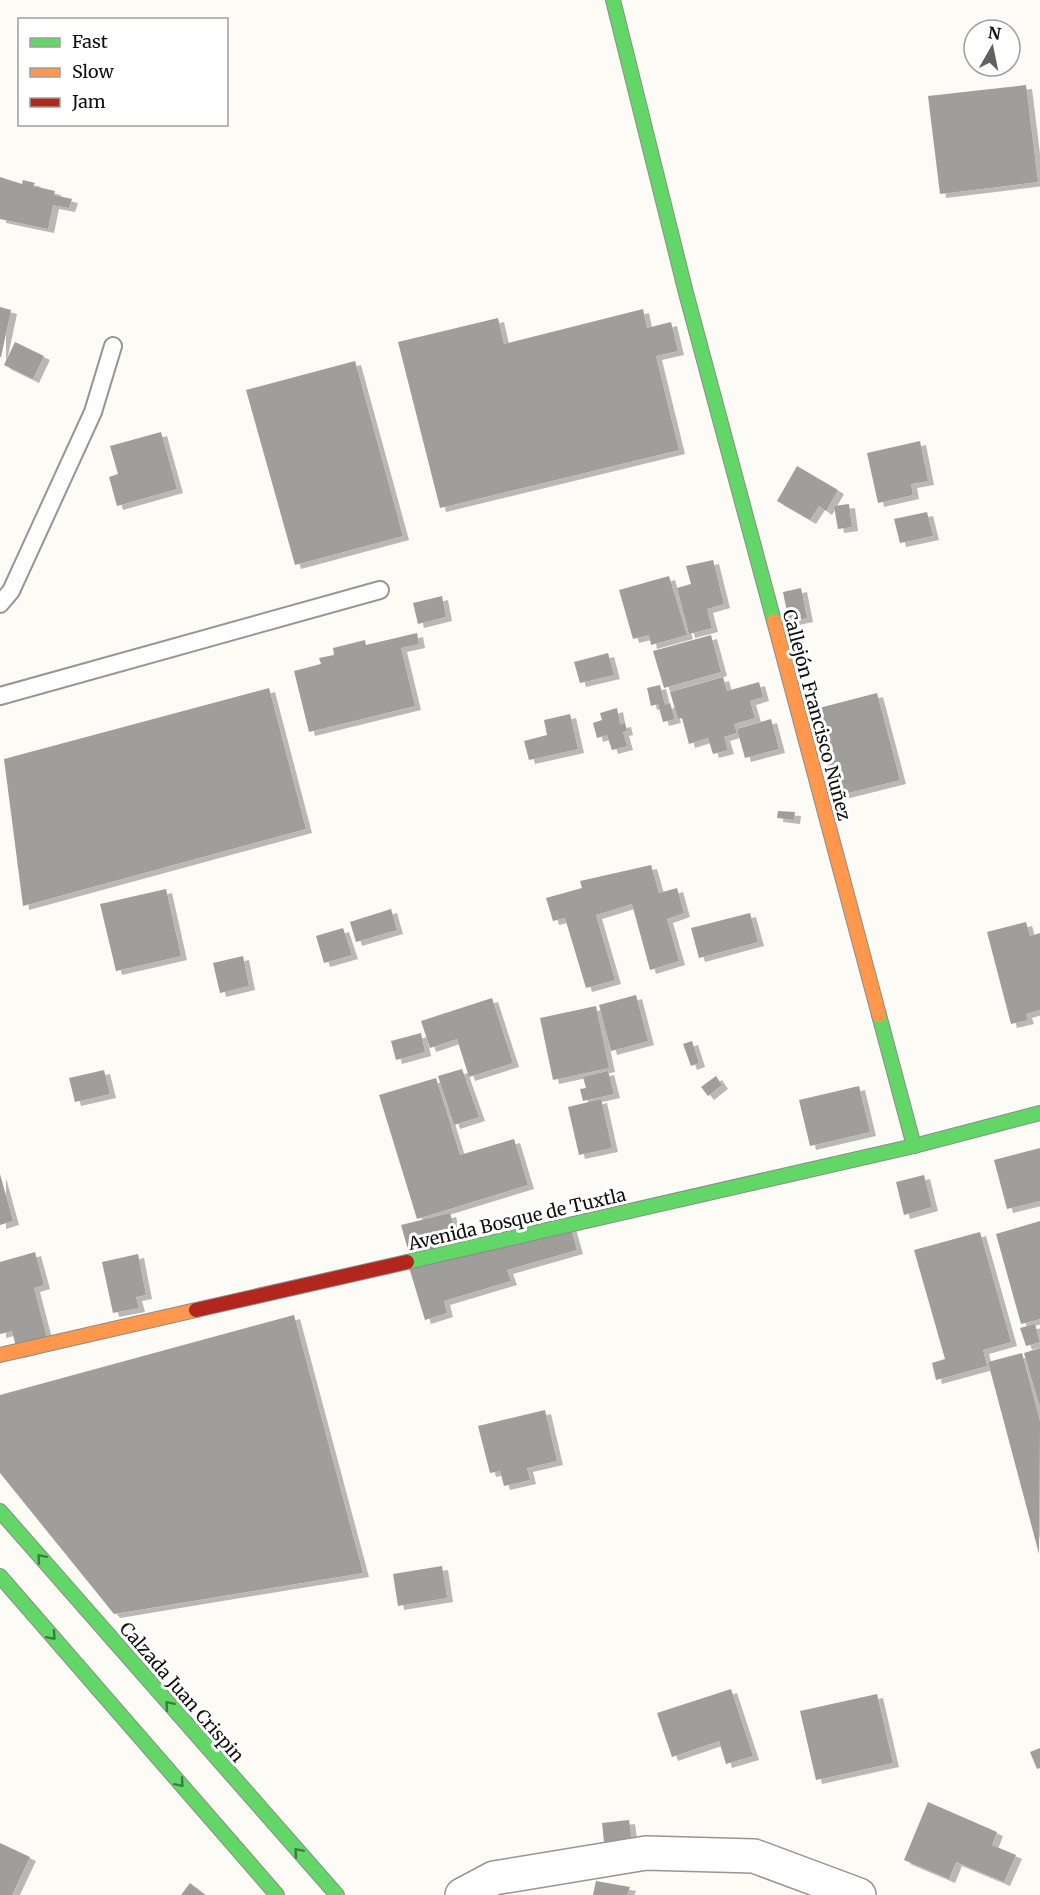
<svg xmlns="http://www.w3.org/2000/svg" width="1040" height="1895" font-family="Merriweather,serif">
<defs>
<filter id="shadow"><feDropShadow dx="6" dy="4" stdDeviation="0" flood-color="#0004"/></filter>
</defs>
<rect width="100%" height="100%" fill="#fcfbf5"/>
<g fill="#a09e9a" filter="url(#shadow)">
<polygon points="1026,85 1038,182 940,194 928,96"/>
<polygon points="0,177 22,184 23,180 35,183 33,186 55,191 54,195 72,199 69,208 53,205 48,229 0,219"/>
<polygon points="0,307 11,310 1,357 0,357"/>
<polygon points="643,309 647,328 671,322 678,351 656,356 679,450 440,508 398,342 498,318 504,344"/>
<polygon points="15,342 44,356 33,379 4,365"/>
<polygon points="355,361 403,536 295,565 246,390"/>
<polygon points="161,432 177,489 117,506 109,477 118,474 110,446"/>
<polygon points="920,441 928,481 911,484 913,495 878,503 867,453"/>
<polygon points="797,466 838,490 826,511 819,506 810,520 777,501"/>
<polygon points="849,504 852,527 838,529 834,506"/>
<polygon points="927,512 933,536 900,543 894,519"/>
<polygon points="713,560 724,604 707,609 712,628 689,634 677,588 691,584 686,566"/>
<polygon points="669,576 687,635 651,645 649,635 633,639 619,590"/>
<polygon points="801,588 807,618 789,622 783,592"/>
<polygon points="442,596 446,617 418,624 413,603"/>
<polygon points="417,633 419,644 401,648 415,706 309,732 294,671 321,664 319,658 334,655 333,648 365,640 366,645"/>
<polygon points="711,635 721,672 664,688 653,651"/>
<polygon points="608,653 614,675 580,683 574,662"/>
<polygon points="723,677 727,691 759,682 763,697 750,701 755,718 734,724 737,733 724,737 728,750 713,754 708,738 689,744 682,718 678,719 670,692"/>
<polygon points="660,685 665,705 670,703 675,719 663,722 658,704 651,706 647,688"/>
<polygon points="269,688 306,829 23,906 4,759"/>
<polygon points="877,693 900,780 836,796 821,739 827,738 819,708"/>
<polygon points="617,708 620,724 625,723 627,731 623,732 627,746 612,750 607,735 597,738 593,723 602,720 600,713"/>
<polygon points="570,714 578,749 529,760 524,741 547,735 544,720"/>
<polygon points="771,719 779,749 745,758 737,729"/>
<polygon points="778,811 795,812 794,820 777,818"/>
<polygon points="651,865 659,893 677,888 684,913 667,919 679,961 650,970 632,904 596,915 615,980 586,988 565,918 553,921 546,898 582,888 580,881"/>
<polygon points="166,889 181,956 116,971 100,904"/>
<polygon points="391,909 397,930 356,942 350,922"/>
<polygon points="750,913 758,942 699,958 691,928"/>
<polygon points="1026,922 1030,936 1040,933 1040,1010 1026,1014 1028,1020 1011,1024 987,932"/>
<polygon points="343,928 352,955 324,963 316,936"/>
<polygon points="243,956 249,986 220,993 213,963"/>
<polygon points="636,995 648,1041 611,1051 599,1005"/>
<polygon points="492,998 513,1063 469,1077 457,1039 430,1048 421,1021"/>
<polygon points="596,1006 609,1068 553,1080 540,1018"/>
<polygon points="421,1033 425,1052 396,1060 391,1041"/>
<polygon points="692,1041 699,1063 691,1066 683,1044"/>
<polygon points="462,1069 479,1117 454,1125 438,1076"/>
<polygon points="104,1070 110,1094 75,1102 69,1078"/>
<polygon points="608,1071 614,1094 583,1101 580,1089 586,1088 583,1077"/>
<polygon points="716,1076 722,1085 708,1096 701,1087"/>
<polygon points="436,1078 460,1155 514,1139 528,1185 417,1219 379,1095"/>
<polygon points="859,1086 870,1132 810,1146 799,1100"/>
<polygon points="601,1099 612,1148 579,1155 568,1107"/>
<polygon points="1040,1148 1040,1201 1007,1209 994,1160"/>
<polygon points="0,1174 13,1221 0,1225"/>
<polygon points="924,1175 932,1207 904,1215 896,1182"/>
<polygon points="450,1213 459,1245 410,1257 401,1225"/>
<polygon points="568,1218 577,1250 507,1270 511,1281 444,1301 447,1313 425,1320 408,1264"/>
<polygon points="1040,1221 1040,1319 1021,1324 996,1234"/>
<polygon points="980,1232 1011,1342 983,1350 987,1366 936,1380 932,1363 945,1359 914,1250"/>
<polygon points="35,1252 44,1285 34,1288 49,1346 18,1354 12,1331 0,1334 0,1262"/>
<polygon points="138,1254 146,1295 136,1297 139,1308 113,1313 102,1262"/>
<polygon points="294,1315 363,1573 114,1614 0,1473 0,1395"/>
<polygon points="1035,1324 1040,1342 1026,1346 1020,1328"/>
<polygon points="1040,1348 1040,1404 1039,1404 1024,1353"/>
<polygon points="1022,1353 1040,1421 1039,1554 988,1362"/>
<polygon points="545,1410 557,1461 527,1468 530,1480 504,1486 500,1471 490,1473 478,1426"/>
<polygon points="442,1566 447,1598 398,1606 393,1574"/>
<polygon points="731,1689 753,1756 726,1764 719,1741 672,1757 657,1713"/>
<polygon points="877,1694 893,1763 816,1780 800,1711"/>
<polygon points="1040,1748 1040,1768 1037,1769 1030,1752"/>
<polygon points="928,1802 997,1832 992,1845 1016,1855 1004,1882 956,1862 949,1879 904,1860"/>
<polygon points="629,1820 633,1849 605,1852 602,1823"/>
<polygon points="0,1843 30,1857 12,1895 0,1895"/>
<polygon points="596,1881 630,1887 627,1895 593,1895"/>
<polygon points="190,1883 205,1895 181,1895"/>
</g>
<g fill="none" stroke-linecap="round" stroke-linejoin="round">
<defs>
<g id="lane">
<polyline points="0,604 11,591 93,412 113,346"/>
<polyline points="0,696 380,590"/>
</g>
<polyline id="street" points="462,1895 494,1878 646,1853 754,1856 859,1895"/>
<g id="fast">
<polyline points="613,0 686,293 774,621"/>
<polyline points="879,1015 914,1146"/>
<polyline points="407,1262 914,1146 1040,1113"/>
<polyline points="0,1511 337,1895"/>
<polyline points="0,1576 277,1895"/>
</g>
<g id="slow">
<polyline points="774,621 879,1015"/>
<polyline points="0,1355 196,1310"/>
</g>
<polyline id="jam" points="196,1310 407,1262"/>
</defs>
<use href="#lane" stroke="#969693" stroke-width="20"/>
<use href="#street" stroke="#969693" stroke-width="36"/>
<use href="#fast" stroke="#8d8c8a" stroke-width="16"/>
<use href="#slow" stroke="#8d8c8a" stroke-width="16"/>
<use href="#jam" stroke="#8d8c8a" stroke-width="16"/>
<use href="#lane" stroke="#fffefe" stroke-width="16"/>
<use href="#street" stroke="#fffefe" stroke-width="33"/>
<use href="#fast" stroke="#63d668" stroke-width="14"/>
<use href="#slow" stroke="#ff974d" stroke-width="14"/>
<use href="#jam" stroke="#b3261e" stroke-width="14"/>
</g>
<defs><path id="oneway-chevron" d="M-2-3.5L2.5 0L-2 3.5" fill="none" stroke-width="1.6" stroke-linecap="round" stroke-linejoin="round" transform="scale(1.5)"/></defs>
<g stroke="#3e7d40">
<use href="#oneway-chevron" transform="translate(41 1558) rotate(-131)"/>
<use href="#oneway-chevron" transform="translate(52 1636) rotate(49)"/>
<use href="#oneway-chevron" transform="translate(169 1705) rotate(-131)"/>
<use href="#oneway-chevron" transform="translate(180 1783) rotate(49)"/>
<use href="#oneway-chevron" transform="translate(298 1852) rotate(-131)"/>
</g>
<g text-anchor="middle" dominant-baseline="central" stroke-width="6" stroke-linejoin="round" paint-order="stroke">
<g font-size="18" fill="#101010" stroke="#fff">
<text transform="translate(817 715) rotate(75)">Callejón Francisco Nuñez</text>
<text transform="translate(517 1219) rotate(-13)">Avenida Bosque de Tuxtla</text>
<text transform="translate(182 1692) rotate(49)">Calzada Juan Crispin</text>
</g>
</g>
<rect x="18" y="18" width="210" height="108" fill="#ffffff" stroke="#9f9f9f" stroke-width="1.5"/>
<rect x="30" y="38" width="30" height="9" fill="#63d668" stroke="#9f9f9f" stroke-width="1.5"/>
<text x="72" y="48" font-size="18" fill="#101010">Fast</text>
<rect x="30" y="68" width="30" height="9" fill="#ff974d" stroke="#9f9f9f" stroke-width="1.5"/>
<text x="72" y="78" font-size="18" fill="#101010">Slow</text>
<rect x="30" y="98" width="30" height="9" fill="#b3261e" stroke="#9f9f9f" stroke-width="1.5"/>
<text x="72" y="108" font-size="18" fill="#101010">Jam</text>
<g transform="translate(992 48) rotate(9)"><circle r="28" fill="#ffffff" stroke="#9f9f9f" stroke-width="1.5"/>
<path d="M0-4.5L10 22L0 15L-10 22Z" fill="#636260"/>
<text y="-9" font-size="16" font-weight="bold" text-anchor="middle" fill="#101010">N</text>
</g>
</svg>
